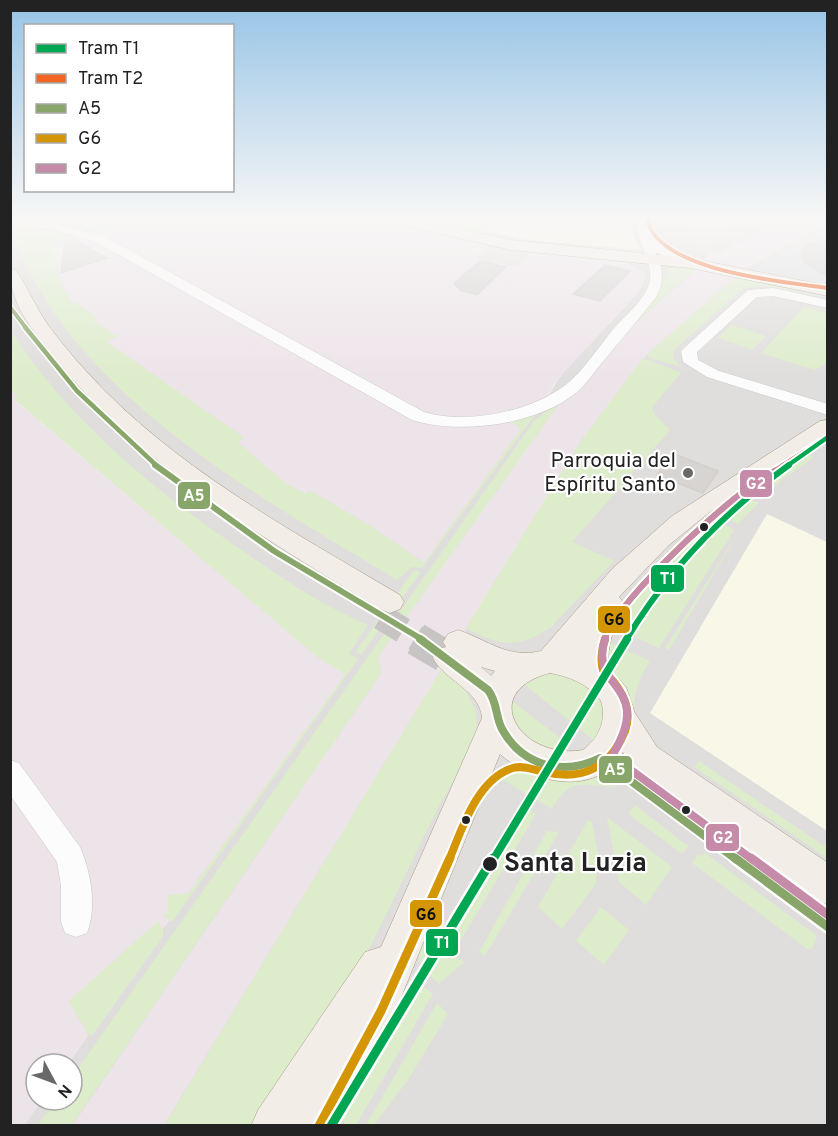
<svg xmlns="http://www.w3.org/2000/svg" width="838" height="1136" font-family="Overpass,sans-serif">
<rect width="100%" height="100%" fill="#f0eeeb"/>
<polygon fill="#dfdedc" points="10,218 131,218 107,229 54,241 521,429 545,401 631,264 476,243 372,218 827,218 827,1125 24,1125 42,1100 72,1100 72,1064 68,1064 172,916 316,656 13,398 18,396 10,389"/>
<g fill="#ede4e9">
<polygon points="131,218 372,218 476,243 631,264 645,273 644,283 638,293 554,383 545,401 509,420 521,429 424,563 369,525 309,490 305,494 287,484 238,443 243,437 105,341 116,337 72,304 58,276 53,258 54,241 106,230"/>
<polygon points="785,218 827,218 827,223 746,269 827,285 827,289 742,272 647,354 581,441 164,1125 72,1126 381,673 378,657 545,420 627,331 692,273 698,263 706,258 705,256 713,251 721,253"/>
<polygon points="10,389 18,396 13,399 316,656 346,674 172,916 163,929 163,936 93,1034 88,1035 68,1064 36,1064 36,1100 42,1100 24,1126 10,1125"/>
</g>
<g fill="#f8f7e8">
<polygon points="417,218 633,218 632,231 641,250 529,240"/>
<polygon points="767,514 827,542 827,831 650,713"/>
</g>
<g fill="#ddeccb">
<polygon points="46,218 131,218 101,233"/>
<polygon points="406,218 498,218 493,224 484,224 483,229 491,230 487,235"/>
<path d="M 23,227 L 75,237 L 54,241 C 50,264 62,284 71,304 L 77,302 L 98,318 L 94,320 L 117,337 L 106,341 L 243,437 L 238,443 L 287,484 L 305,494 L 309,490 L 369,525 L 424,563 L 521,429 L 509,420 L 537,412 L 422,568 L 412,567 L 397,580 C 260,497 67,392 12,231 Z"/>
<polygon points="668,268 695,269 627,331 656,297 664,278 668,278"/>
<polygon points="736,277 827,298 766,286 743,288 674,350 673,358 681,367 650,358 647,354"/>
<polygon points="804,307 827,313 827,363 814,370 761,353"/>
<polygon points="732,325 766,336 752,350 718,338"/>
<path d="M 11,331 C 70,422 156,492 246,553 C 284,580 324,606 368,625 L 349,654 L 358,659 L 172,922 L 163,915 L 168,912 L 168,895 L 189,893 L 345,674 L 316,656 L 13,398 L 18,396 L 11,389 Z"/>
<path d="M 643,358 L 681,373 L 652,407 L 653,413 L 670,430 L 572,542 L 614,561 L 551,627 C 517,650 500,646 466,628 L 581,441 Z"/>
<polygon points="557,407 378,657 381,673 72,1125 38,1125 56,1100 72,1100 72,1077 534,421 550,409"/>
<polygon points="801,452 814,457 783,479 761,500 745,490"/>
<polygon points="736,495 759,503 738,524 714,511"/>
<polygon points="714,519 734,530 659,648 604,623 637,584 685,537 691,540"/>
<polygon points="738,533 669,650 665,648"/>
<polygon points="414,570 421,572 361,655 356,651"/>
<path d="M 601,638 L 650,661 C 637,683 631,696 637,722 L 605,663 Z"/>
<polygon points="441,670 463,687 476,710 477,732 469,752 438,808 371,945 255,1125 164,1126"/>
<polygon points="544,670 578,675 607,706 598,744 519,680"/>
<polygon points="508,698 560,738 550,755 518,736"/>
<polygon points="699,761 827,848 827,858 694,767"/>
<path d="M 515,767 L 601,773 L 618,784 L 614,787 C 584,786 570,776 552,809 L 495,775 Z"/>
<polygon points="521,805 536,814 461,940 445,929"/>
<polygon points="635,805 688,846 682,854 631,816 629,813"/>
<polygon points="607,817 672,867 646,905 619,882"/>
<polygon points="588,820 592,822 598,854 596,884 562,929 538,907"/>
<polygon points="547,831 559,832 485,956 479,952"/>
<polygon points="705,853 817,936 812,949 807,949 692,863 699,854 702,856"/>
<polygon points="601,907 629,930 604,965 576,941"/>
<polygon points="158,921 163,929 163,936 93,1034 88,1035 69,1001"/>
<path d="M 422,933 L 464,962 L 439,984 C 419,965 414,961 422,933 Z"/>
<polygon points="411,985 424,987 433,994 356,1125 345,1125 341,1105 344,1094"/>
<polygon points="437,1003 448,1014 408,1080 374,1125 366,1125"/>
</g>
<polygon fill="#e0dfde" points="489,246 532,252 516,267 475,259"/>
<g fill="#e2e1e5">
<polygon points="679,218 753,218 755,219 706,245 683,237 685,234"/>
<polygon points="827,227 827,239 805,245 801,253 805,263 827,276 827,284 754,270"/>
</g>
<g fill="#d7d4d2" stroke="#d3d0cc" stroke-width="1.5">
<polygon points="828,239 828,276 805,263 801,253 805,245"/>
<polygon points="75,240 107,258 61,273 65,242"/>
<polygon points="480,261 506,267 477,295 460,290 454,283"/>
<polygon points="605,265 630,271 600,301 573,294"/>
<polygon points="674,454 718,471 703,493 657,475"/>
</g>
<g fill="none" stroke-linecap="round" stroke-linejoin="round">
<polyline stroke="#c7c5c3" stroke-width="26" stroke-dasharray="26 14" stroke-linecap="butt" points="381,617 419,640"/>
<polyline stroke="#c7c5c3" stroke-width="33" stroke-dasharray="33 16" stroke-linecap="butt" points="416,639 448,658"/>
<defs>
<g id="minor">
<path d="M 635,218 L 647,218 C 647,244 673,253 694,260 L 694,266 L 686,266 L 655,252 C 663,270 665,280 656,297 C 640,318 622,338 606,358 C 596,369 587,384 576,393 C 536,425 460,435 412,420 L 96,242 L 48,228 L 10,226 L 11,220 L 49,222 L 104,236 L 424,412 C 465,425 530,412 564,386 C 584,371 599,346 615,327 C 627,314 647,298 650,280 C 653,261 635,239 635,218 Z"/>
<polygon points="773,288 828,300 828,308 773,296 757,297 697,352 698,360 719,371 828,404 828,415 707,377 683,362 681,351 684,348 748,290"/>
<path d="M 10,760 L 19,763 L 80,847 C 91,872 97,907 87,933 L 76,937 L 65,933 L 61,922 L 61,886 L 57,862 L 10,795 Z"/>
</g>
<g id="major">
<polygon points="10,218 33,218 10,227"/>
<polygon points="380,218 408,218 511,240 690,258 828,286 828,296 690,268 511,250 387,222"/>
<path d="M 10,269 L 16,270 C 28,288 36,308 48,325 C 60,341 73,357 86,371 C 172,466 290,530 400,595 L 404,602 L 400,609 L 390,613 L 380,609 C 262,537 137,464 51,353 C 30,327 10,303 10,269 Z"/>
<path d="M 828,420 L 828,436 L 710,512 L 669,545 L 619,597 L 626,606 C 614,628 606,643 609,669 L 626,687 L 635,713 L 657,747 L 828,863 L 828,905 L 815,899 L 633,769 L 623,752 C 597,798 533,784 500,754 L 393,1017 L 335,1126 L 251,1126 L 258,1110 L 365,952 L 381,947 L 482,718 C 480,690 445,681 433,658 L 437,649 L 446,647 L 443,642 L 448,634 L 458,630 C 488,640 507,659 541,651 L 612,569 L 672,516 L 820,421 ZM 481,667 L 495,671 L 491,676 ZM 550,673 C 571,677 588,684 601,701 C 607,720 599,738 583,750 C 521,761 476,692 550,673 Z"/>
</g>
</defs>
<use href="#minor" stroke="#c9c8c7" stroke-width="1"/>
<use href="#major" stroke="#a79c86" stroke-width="1"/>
<use href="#minor" fill="#fdfcfc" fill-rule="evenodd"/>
<use href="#major" fill="#f3ede7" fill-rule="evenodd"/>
<defs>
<polyline id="bus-1-far4" points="10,307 26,328"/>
<polyline id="bus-1-far3" points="25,327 77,391 157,466"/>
<polyline id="bus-1-far2" points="155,465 274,551 423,640"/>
<path id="bus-1-far1" d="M 420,639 L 488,690 C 498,703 495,716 502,729 C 523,767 564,776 600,758 L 737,860"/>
<polyline id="bus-1" points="735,858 828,927"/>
<polyline id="bus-2-far3" points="782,466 828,437"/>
<path id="bus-2-far2" d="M 604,640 C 616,603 711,515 746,490 C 758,480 772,473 785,465"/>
<path id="bus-2-far1" d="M 449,860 C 462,829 477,779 513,768 C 524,765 534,770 545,772 C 582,781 610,768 625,731 C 632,712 625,696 613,681 C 610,678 605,674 603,670 C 600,662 602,647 605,639"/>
<polyline id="bus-2" points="319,1126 381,1011 450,858"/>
<polyline id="bus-3-far3" points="782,466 828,437"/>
<path id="bus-3-far2" d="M 604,640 C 616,603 711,515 746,490 C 758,480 772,473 785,465"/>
<path id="bus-3-far1" d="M 605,639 C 588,692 656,682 612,756 L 753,860"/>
<polyline id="bus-3" points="751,858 828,915"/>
</defs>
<use href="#bus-1-far4" stroke="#fff" stroke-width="7"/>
<use href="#bus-1-far3" stroke="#fff" stroke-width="8"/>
<use href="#bus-1-far2" stroke="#fff" stroke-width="10"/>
<use href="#bus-1-far1" stroke="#fff" stroke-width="12"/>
<use href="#bus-1" stroke="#fff" stroke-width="14"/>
<use href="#bus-2-far3" stroke="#fff" stroke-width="8"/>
<use href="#bus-2-far2" stroke="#fff" stroke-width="10"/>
<use href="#bus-2-far1" stroke="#fff" stroke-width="12"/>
<use href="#bus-2" stroke="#fff" stroke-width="14"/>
<use href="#bus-3-far3" stroke="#fff" stroke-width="8"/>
<use href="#bus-3-far2" stroke="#fff" stroke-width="10"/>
<use href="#bus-3-far1" stroke="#fff" stroke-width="12"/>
<use href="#bus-3" stroke="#fff" stroke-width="14"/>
<use href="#bus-1-far4" stroke="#89a66a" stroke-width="4"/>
<use href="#bus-1-far3" stroke="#89a66a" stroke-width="4.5"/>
<use href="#bus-1-far2" stroke="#89a66a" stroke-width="6"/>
<use href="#bus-1-far1" stroke="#89a66a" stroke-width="8"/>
<use href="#bus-1" stroke="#89a66a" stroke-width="9"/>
<use href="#bus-2-far3" stroke="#d59605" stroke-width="4.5"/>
<use href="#bus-2-far2" stroke="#d59605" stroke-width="6"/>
<use href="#bus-2-far1" stroke="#d59605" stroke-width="8"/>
<use href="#bus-2" stroke="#d59605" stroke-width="9"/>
<use href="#bus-3-far3" stroke="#c58ba8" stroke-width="4.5"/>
<use href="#bus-3-far2" stroke="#c58ba8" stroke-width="6"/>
<use href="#bus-3-far1" stroke="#c58ba8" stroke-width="8"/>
<use href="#bus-3" stroke="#c58ba8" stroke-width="9"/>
<defs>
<polyline id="tram-1-far3" points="787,466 828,437"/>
<path id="tram-1-far2" d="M 626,640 C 668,570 723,513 789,465"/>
<polyline id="tram-1-far1" points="493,860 627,639"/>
<polyline id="tram-1" points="331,1126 493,858"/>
<path id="tram-2" d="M 647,218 C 656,271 784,282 828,288"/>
</defs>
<use href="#tram-1-far3" stroke="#fff" stroke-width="8"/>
<use href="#tram-1-far2" stroke="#fff" stroke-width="10"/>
<use href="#tram-1-far1" stroke="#fff" stroke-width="12"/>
<use href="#tram-1" stroke="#fff" stroke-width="14"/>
<use href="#tram-2" stroke="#fff" stroke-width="7"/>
<use href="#tram-1-far3" stroke="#00a651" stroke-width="4.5"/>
<use href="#tram-1-far2" stroke="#00a651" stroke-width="6"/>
<use href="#tram-1-far1" stroke="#00a651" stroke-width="8"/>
<use href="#tram-1" stroke="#00a651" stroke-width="9"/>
<use href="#tram-2" stroke="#f26522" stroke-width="4"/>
</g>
<linearGradient id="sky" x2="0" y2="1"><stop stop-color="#97c4e6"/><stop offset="0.58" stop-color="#f8f7f6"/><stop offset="1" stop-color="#f8f7f6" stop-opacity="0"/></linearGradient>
<rect width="838" height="377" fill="url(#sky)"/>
<circle fill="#6a6968" stroke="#fff" stroke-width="2" cx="688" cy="473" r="6"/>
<g fill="#222" stroke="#fff" stroke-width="2">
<circle cx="704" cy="527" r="5"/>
<circle cx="686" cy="810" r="5"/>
<circle cx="466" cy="820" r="5"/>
<circle cx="490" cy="864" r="8"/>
</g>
<g text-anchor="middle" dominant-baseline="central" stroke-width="4.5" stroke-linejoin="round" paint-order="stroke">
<g font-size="21" fill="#222" stroke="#fff" text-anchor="end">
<text x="676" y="461">Parroquia del<tspan x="676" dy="24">Espíritu Santo</tspan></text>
</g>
<g font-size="26" font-weight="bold" fill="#222" stroke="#fff" text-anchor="start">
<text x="504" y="864">Santa Luzia</text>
</g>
</g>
<g stroke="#fff" stroke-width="2">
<rect x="739" y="469" width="34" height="29" rx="6" fill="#c58ba8"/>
<rect x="177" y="481" width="34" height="29" rx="6" fill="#89a66a"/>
<rect x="650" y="564" width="35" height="29" rx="6" fill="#00a651"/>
<rect x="597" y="605" width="34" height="29" rx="6" fill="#d59605"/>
<rect x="598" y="755" width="35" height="29" rx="6" fill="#89a66a"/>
<rect x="705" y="823" width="35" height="29" rx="6" fill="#c58ba8"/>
<rect x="409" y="899" width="34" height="29" rx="6" fill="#d59605"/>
<rect x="425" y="928" width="34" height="29" rx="6" fill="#00a651"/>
</g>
<g font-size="16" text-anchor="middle" font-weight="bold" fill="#fff">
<text x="756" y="489">G2</text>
<text x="194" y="501">A5</text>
<text x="668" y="584">T1</text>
<text x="615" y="775">A5</text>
<text x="723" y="843">G2</text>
<text x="442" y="948">T1</text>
</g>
<g font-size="16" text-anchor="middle" font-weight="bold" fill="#111">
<text x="614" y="625">G6</text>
<text x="426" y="920">G6</text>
</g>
<rect width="838" height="1136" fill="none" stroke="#222222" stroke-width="24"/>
<rect x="24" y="24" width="210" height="168" fill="#ffffff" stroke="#a7a7a7" stroke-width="1.5"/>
<rect x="36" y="44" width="30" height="9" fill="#00a651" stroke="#a7a7a7" stroke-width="1.5"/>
<text x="78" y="54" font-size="18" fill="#222222">Tram T1</text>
<rect x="36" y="74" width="30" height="9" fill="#f26522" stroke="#a7a7a7" stroke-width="1.5"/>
<text x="78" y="84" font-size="18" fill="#222222">Tram T2</text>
<rect x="36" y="104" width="30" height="9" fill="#89a66a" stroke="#a7a7a7" stroke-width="1.5"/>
<text x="78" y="114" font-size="18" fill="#222222">A5</text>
<rect x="36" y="134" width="30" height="9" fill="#d59605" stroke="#a7a7a7" stroke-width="1.5"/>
<text x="78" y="144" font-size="18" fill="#222222">G6</text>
<rect x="36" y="164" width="30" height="9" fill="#c58ba8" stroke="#a7a7a7" stroke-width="1.5"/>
<text x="78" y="174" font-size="18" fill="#222222">G2</text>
<g transform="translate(54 1082) rotate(131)"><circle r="28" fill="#ffffff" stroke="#a7a7a7" stroke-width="1.5"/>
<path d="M0-4.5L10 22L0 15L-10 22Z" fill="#6a6968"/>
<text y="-9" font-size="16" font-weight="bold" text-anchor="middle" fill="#222222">N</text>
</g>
</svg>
